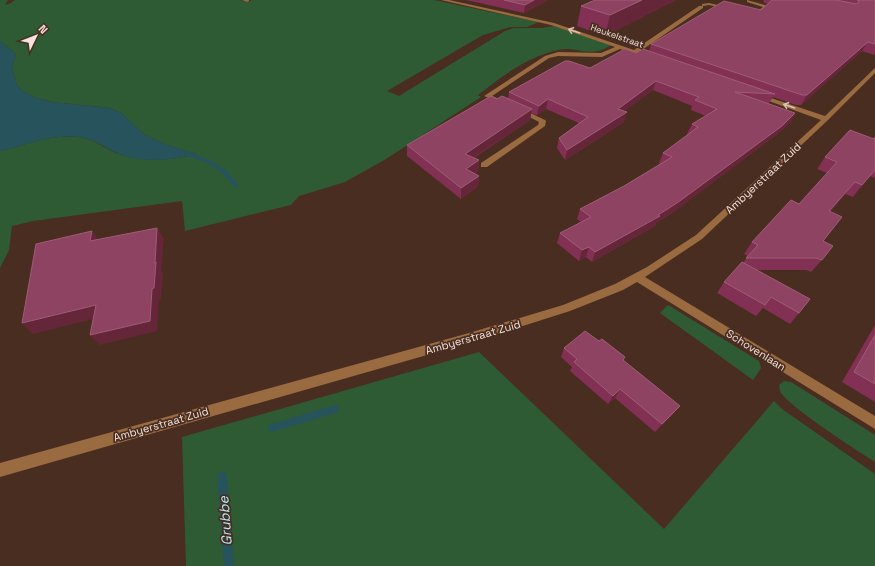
<svg xmlns="http://www.w3.org/2000/svg" width="875" height="566" font-family="'Space Grotesk',sans-serif">
<rect width="100%" height="100%" fill="#492d20"/>
<g fill="#2f5b34">
<path d="M 0,0 L 8,0 L 5,5 L 9,4 L 15,0 L 240,0 L 247,2 L 252,0 L 434,0 L 539,22 L 527,27 L 510,27 L 483,35 L 387,91 L 399,96 L 505,31 L 513,28 L 542,28 L 554,26 L 611,45 C 590,60 577,45 558,50 C 527,57 502,76 478,95 L 481,97 L 386,159 L 345,182 L 299,196 L 291,205 L 185,231 L 182,201 L 33,221 L 12,226 L 9,250 L 0,268 L 0,151 C 27,145 55,132 84,138 C 95,140 103,147 114,152 C 141,163 169,161 197,154 L 167,145 L 145,135 L 121,113 L 110,108 L 52,102 L 36,98 L 21,90 L 17,85 L 12,68 L 16,54 L 0,41 Z"/>
<polygon points="668,305 759,361 761,368 753,380 660,313"/>
<polygon points="479,352 664,529 774,401 782,409 875,474 875,566 186,566 182,437"/>
<path d="M 784,381 L 791,382 L 875,435 L 875,462 C 858,451 786,405 780,391 C 779,389 780,387 779,385 Z"/>
</g>
<path fill="#27535d" d="M 0,41 L 16,54 L 12,68 L 17,85 L 21,90 L 36,98 L 52,102 L 110,108 L 121,113 L 145,135 L 167,145 L 198,154 C 172,160 143,164 117,153 C 105,148 96,140 84,138 C 56,132 27,145 0,151 Z"/>
<g fill="none" stroke-linecap="round" stroke-linejoin="round">
<g fill="#27535d" fill-rule="evenodd">
<path d="M 182,152 C 208,157 224,164 239,186 L 236,188 L 234,187 C 219,166 204,160 180,155 L 179,154 Z"/>
<polygon points="335,405 338,406 339,409 338,412 335,413 272,432 269,431 268,428 269,425 272,424"/>
<polygon points="222,471 225,473 227,476 234,566 224,566 217,476 219,473"/>
</g>
<g fill="#9a6a40" fill-rule="evenodd">
<polygon points="242,0 249,0 249,1 247,2"/>
<polygon points="441,0 449,0 554,23 634,50 699,6 702,6 702,4 709,3 730,8 728,9 709,5 703,6 703,8 639,52 651,56 651,58 620,49 602,57 558,56 549,58 492,96 504,101 504,103 502,104 484,96 545,56 558,52 601,53 615,47 551,25"/>
<polygon points="747,0 768,6 759,15 755,15 755,13 763,7 747,2"/>
<polygon points="875,68 875,73 828,120 702,239 645,277 875,416 875,429 637,282 623,290 570,311 469,343 0,477 0,463 469,333 563,305 615,284 647,267 696,235 821,120 758,97 758,95 762,95 825,116"/>
<polygon points="516,108 520,108 545,120 546,121 545,126 487,167 481,167 481,163 538,125 539,122 516,110"/>
</g>
</g>
<g fill="#833055">
<polygon points="466,0 548,0 524,13"/>
<polygon points="676,0 605,36 577,26 581,6"/>
<polygon points="764,0 875,0 875,54 874,55 862,51 801,105 796,105 773,97 769,103 767,103 795,113 790,123 776,135 672,213 656,223 655,226 592,262 586,257 579,261 557,243 560,233 581,222 577,219 580,209 624,186 661,164 659,163 663,153 688,135 687,134 692,124 706,116 691,110 692,106 653,90 624,111 624,122 565,160 557,148 559,138 579,123 546,109 537,115 531,113 530,120 474,158 479,160 478,171 475,173 479,176 478,186 461,199 407,156 407,145 497,99 508,99 509,92 590,68 636,53 649,51 651,44 761,10 768,4 763,2"/>
<polygon points="875,137 875,178 870,176 853,197 845,194 830,212 823,241 822,260 811,272 806,270 756,270 799,313 790,324 763,308 756,316 717,293 724,282 743,263 748,256 744,254 752,242 799,204 827,173 817,169 825,157 874,139"/>
<polygon points="875,325 875,402 842,382"/>
<polygon points="564,348 623,361 673,414 655,432 615,398 608,404 570,371 572,367 561,357"/>
</g>
<g fill="#66263a">
<polygon points="534,0 548,0 524,13 525,5"/>
<polygon points="642,0 676,0 605,36 610,15"/>
<polygon points="868,42 862,51 801,105 807,95"/>
<polygon points="656,81 653,90 615,118 618,109"/>
<polygon points="548,99 546,109 537,115 539,106"/>
<polygon points="532,109 530,120 464,164 465,154"/>
<polygon points="627,112 624,122 565,160 567,150"/>
<polygon points="795,113 790,123 776,135 672,213 656,223 655,226 592,262 595,252 658,215"/>
<polygon points="479,160 478,171 465,180 466,169"/>
<polygon points="875,170 870,176 853,197 862,185"/>
<polygon points="479,176 478,186 461,199 461,188"/>
<polygon points="855,182 845,194 819,223 829,211"/>
<polygon points="157,228 164,239 161,271 163,273 161,299 159,299 157,331 100,345 90,335 155,263"/>
<polygon points="92,231 100,242 90,241"/>
<polygon points="589,247 586,257 579,261 582,250"/>
<polygon points="96,305 105,316 33,334 22,323"/>
<polygon points="620,389 615,398 608,404 613,396"/>
<polygon points="680,406 673,414 655,432 662,424"/>
</g>
<g fill="#8f4363" stroke="#9f5c76">
<polygon points="504,0 534,0 525,5"/>
<polygon points="595,0 642,0 610,15 581,6"/>
<polygon points="772,0 836,0 856,4 859,2 858,0 857,0 875,0 875,44 868,42 807,95 802,95 651,44 724,1 761,10"/>
<polygon points="625,49 636,53 643,49 775,94 735,92 795,113 782,126 677,203 658,215 660,216 595,252 589,247 582,250 560,233 591,217 580,209 624,186 672,157 663,153 698,127 692,124 717,109 695,100 699,97 656,81 618,109 627,112 567,150 559,138 588,117 548,99 539,106 509,92 565,61 569,61 590,68"/>
<polygon points="491,96 497,99 502,96 532,109 465,154 479,160 466,169 479,176 461,188 407,145"/>
<polygon points="850,130 874,139 875,137 875,170 862,185 855,182 829,211 842,217 823,241 833,246 822,260 816,258 746,258 758,245 752,242 791,200 799,204 837,162 825,157"/>
<polygon points="157,228 155,263 156,262 154,288 152,289 150,321 90,335 96,305 22,323 36,244 92,231 90,241"/>
<polygon points="742,262 810,299 799,313 771,297 765,305 724,282"/>
<polygon points="585,331 599,341 602,339 625,357 623,360 680,406 662,424 620,389 613,396 574,362 577,359 564,348"/>
<polygon points="875,335 875,384 854,372"/>
</g>
<defs><path id="oneway-shaft" d="M-6 0H5M1.5-3L5.5 0L1.5 3" fill="none" stroke-width="1.6" stroke-linecap="round" stroke-linejoin="round"/></defs>
<g stroke="#dabfac">
<use href="#oneway-shaft" transform="translate(574 31) rotate(-161)"/>
<use href="#oneway-shaft" transform="translate(789 106) rotate(-161)"/>
</g>
<g text-anchor="middle" dominant-baseline="central" stroke-width="3.5" stroke-linejoin="round" paint-order="stroke">
<g font-size="9" fill="#f6e3db" stroke="#492d20">
<text transform="translate(617 36) rotate(19)">Heukelstraat</text>
</g>
<g font-size="11" fill="#f6e3db" stroke="#492d20">
<text transform="translate(763 178) rotate(-43)">Ambyerstraat Zuid</text>
<text transform="translate(473 337) rotate(-16)">Ambyerstraat Zuid</text>
<text transform="translate(756 350) rotate(32)">Schovenlaan</text>
<text transform="translate(161 424) rotate(-16)">Ambyerstraat Zuid</text>
</g>
<g font-size="14" font-style="italic" fill="#b1edfb" stroke="#492d20">
<text transform="translate(225 521) rotate(-94)">Grubbe</text>
</g>
</g>
<g transform="translate(36 36) rotate(47)" stroke="#492d20" stroke-width="3" paint-order="stroke">
<path d="M0-3L7 15L0 10L-7 15Z" fill="#f6e3db"/>
<text y="-6" font-size="11" font-weight="bold" text-anchor="middle" fill="#f6e3db">N</text>
</g>
</svg>
